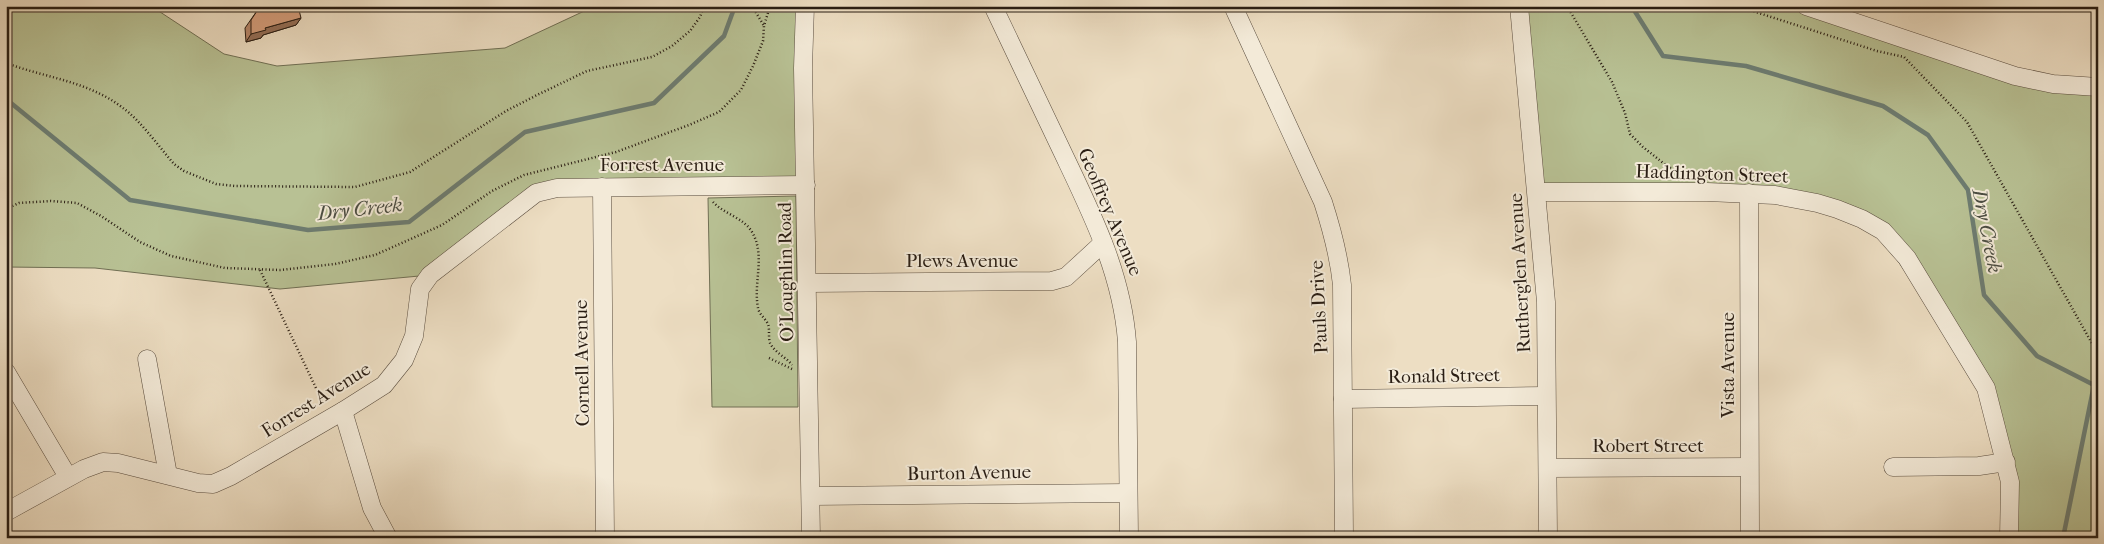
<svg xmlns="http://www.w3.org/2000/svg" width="2104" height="544" font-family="'IM FELL French Canon',serif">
<rect width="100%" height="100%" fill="#eddec3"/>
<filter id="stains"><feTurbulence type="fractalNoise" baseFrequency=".004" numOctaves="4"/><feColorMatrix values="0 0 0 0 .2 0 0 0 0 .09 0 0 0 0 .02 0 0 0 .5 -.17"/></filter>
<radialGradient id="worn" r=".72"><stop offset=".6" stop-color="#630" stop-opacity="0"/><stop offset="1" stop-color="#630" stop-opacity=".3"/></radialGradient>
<g fill="#b8c194" stroke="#706f54">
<polygon points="13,6 151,6 224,54 277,66 505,48 595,6 807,6 806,185 549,189 430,275 280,289 95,268 6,267 6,7"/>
<polygon points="1519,6 1806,6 2034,81 2098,86 2098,538 2008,538 2010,482 1986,388 1873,225 1775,195 1537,192"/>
<polygon points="796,196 798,407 712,407 708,198"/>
</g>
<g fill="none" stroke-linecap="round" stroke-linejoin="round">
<g stroke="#6d7c71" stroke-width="4.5">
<polyline points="1626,6 1634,10 1663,56 1746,66 1883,106 1928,135 1968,190 1984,295 2037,356 2094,385 2063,538"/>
<polyline points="6,99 130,200 308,230 409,222 525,132 654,103 724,36 735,6"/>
</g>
<defs>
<g id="minor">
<polyline points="805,6 803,68 811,538"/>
<path d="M 993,6 C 1016,55 1039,103 1062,151 C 1091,212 1122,273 1127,342 L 1129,538"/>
<path d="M 1233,6 L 1323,202 C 1332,230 1339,256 1342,285 L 1344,538"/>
<polyline points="1519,6 1546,302 1548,538"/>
<polyline points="1806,6 2015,76 2053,84 2098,87"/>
<polyline points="602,187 605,538"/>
<polyline points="1537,192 1707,192 1775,195 1817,203 1837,209 1862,219 1883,231 1907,258 1986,388 2010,482 2009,538"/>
<polyline points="1749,193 1750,538"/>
<polyline points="808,283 1052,281 1066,277 1103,243"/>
<polyline points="147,359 168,475"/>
<polyline points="6,372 68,477"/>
<polyline points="1343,399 1546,396"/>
<polyline points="343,411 372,508 388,538"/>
<polyline points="1893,467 1979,466 2006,462"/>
<polyline points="1548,468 1749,467"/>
<polyline points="811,496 1128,493"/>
<polyline points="6,512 84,469 103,462 118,463 198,483 213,484 231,476 343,411 384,385 404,360 414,336 420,289 430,275 536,193 557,188 806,185"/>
</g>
</defs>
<use href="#minor" stroke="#5a4d3f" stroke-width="19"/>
<g stroke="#291d13" stroke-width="2.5" stroke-dasharray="1 2.5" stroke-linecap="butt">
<polyline points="752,6 764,26"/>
<polyline points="1567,6 1612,82 1625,113 1630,134 1643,147 1667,166 1683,175"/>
<polyline points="1737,6 1877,51 1904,57 1967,122 2098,354"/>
<path d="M 6,63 C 46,78 88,81 123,108 C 140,120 160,148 174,164 L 184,171 L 216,184 L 235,186 L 355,187 L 410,172 L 506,111 L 539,94 L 587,71 L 652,57 L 672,46 L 690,31 L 700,17 L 704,6"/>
<path d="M 713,202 C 724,214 744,218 752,232 C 766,256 753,282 758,308 C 759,314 765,318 768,324 C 770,330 768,337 770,343 C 775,353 786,357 792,365"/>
<polyline points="6,209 19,203 51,201 77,203 101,216 140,242 171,256 225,268 280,270 335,264 375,255 442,225 492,191 524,175 616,152 689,125 719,112 741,90 753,66 763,41 764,26 770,6"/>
<polyline points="260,270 324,405"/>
<polyline points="769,358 792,369"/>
</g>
<use href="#minor" stroke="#f3ead8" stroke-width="18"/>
</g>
<polygon fill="#b6876a" stroke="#291d13" points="259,8 301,18 296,25 263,35 261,38 246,42 245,28"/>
<polygon fill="#946e56" stroke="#291d13" points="301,18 296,25 263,35 261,38 246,42 251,34 265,28"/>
<polygon fill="#d49d7b" stroke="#291d13" points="263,6 298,6 301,18 265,28 266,30 251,34 251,20 259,8"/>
<g text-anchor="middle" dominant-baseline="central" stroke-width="4" stroke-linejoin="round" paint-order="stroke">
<g font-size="19" fill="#291d13" stroke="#f3ead8">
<text x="662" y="165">Forrest Avenue</text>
<text transform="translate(1712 174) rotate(2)">Haddington Street</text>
<text transform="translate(1110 212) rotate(67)">Geoffrey Avenue</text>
<text x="962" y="261">Plews Avenue</text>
<text transform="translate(786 272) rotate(-91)">O'Loughlin Road</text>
<text transform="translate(1520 273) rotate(-93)">Rutherglen Avenue</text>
<text transform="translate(1319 307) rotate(-93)">Pauls Drive</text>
<text transform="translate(582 363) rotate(-91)">Cornell Avenue</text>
<text transform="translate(1728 365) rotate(-90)">Vista Avenue</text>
<text transform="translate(1444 376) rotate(-1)">Ronald Street</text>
<text transform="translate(316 400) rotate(-32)">Forrest Avenue</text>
<text x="1648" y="446">Robert Street</text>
<text transform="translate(969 473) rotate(-1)">Burton Avenue</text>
</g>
<g font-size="20" font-style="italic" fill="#4b4d42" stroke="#f3ead8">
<text transform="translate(360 209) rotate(-6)">Dry Creek</text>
<text transform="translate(1987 231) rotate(79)">Dry Creek</text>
</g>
</g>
<rect width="2104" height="544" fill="none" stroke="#eddec3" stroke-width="25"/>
<rect x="8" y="8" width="2089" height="529" fill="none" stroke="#291d13" stroke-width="2.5"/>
<rect x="12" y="12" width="2079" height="519" fill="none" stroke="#291d13"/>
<rect width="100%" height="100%" filter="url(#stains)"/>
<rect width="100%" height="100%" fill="url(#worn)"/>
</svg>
